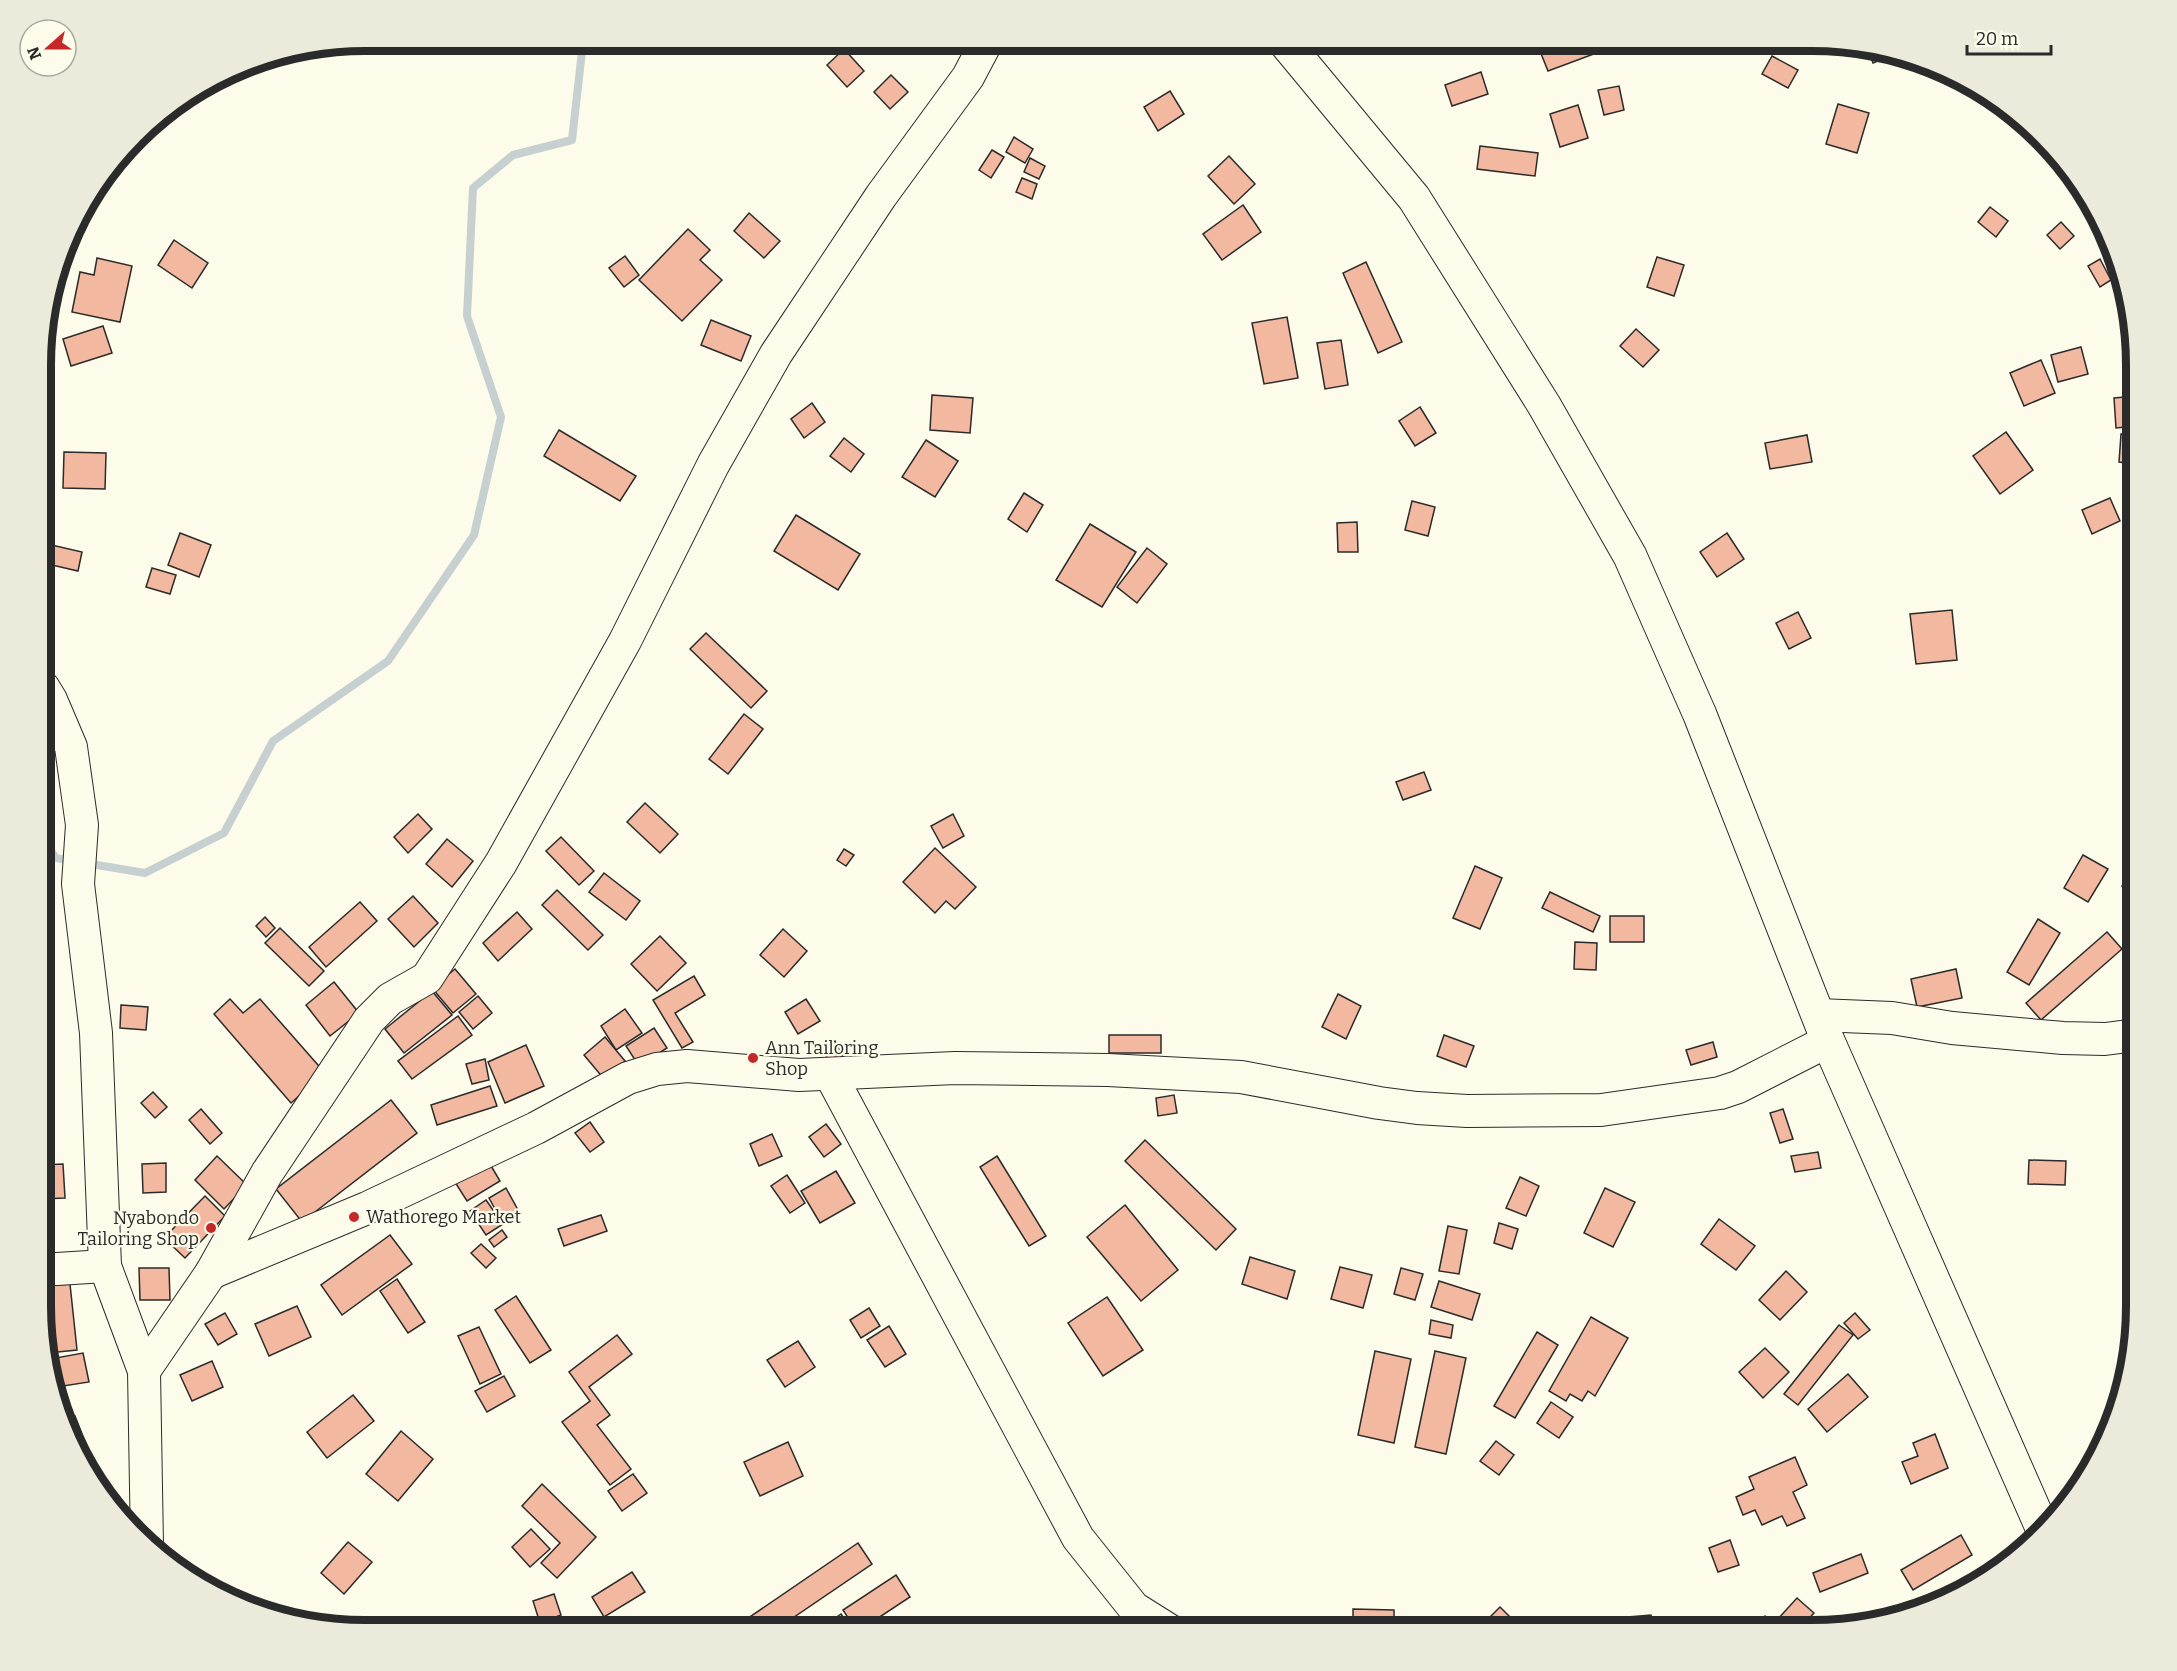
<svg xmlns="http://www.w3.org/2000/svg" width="2177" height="1671" font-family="Bitter,serif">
<rect width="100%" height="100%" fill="#fdfbea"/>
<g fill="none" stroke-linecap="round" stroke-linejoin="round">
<g stroke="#c7d0d0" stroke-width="8">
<polyline points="42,838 56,858 72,861"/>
<polyline points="85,863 145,873 224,833 273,741 388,661 474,535 501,417 467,316 473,188 513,155 572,140 583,42 586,41"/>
</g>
</g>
<g fill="#f2b8a0" stroke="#2b2b2b" stroke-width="1.5">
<polygon points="1536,41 1626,41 1626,42 1548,71"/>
<polygon points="844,49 864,71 847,87 827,65"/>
<polygon points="1868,49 1893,55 1873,63"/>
<polygon points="1772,56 1798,70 1788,88 1762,74"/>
<polygon points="1481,72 1488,94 1452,106 1445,85"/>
<polygon points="891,75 908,92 890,109 874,92"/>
<polygon points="1619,86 1624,110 1604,115 1598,90"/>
<polygon points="1170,91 1184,114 1158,131 1144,107"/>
<polygon points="1838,104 1869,113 1857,153 1826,144"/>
<polygon points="1578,105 1588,138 1560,147 1550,114"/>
<polygon points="1014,137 1033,149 1025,163 1006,152"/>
<polygon points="1480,146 1538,153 1535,176 1477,169"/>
<polygon points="992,150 1004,157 991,178 979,170"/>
<polygon points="1229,156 1255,184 1234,204 1208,176"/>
<polygon points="1030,158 1045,166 1039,179 1024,172"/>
<polygon points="1022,178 1037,184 1032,199 1016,192"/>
<polygon points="1243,205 1261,232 1222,260 1203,234"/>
<polygon points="1990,207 2008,221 1996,237 1978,222"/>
<polygon points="749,213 780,241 764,258 734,231"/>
<polygon points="2061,222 2074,236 2060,249 2047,235"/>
<polygon points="688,229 710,250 700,260 722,280 682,321 639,280"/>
<polygon points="174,240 208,263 192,288 158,265"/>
<polygon points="625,256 639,275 624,287 609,268"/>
<polygon points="1657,257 1684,265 1674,296 1647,287"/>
<polygon points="97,258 132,266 120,322 72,312 80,272 94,275"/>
<polygon points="2100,259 2111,280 2100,287 2088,266"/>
<polygon points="1366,262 1402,342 1378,353 1343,273"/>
<polygon points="1287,317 1298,378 1264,384 1252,323"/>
<polygon points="711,320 751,336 741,361 701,345"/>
<polygon points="103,326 112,353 71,366 63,339"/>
<polygon points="1636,329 1659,350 1643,367 1620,346"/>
<polygon points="1341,340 1348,385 1325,389 1317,343"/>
<polygon points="2081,347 2088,374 2058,382 2051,355"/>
<polygon points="2041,360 2055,393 2024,406 2010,373"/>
<polygon points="932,395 973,398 970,433 930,430"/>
<polygon points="2136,396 2136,426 2116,428 2114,398"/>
<polygon points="812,403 825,422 804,438 791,419"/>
<polygon points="1420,407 1436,433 1415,446 1399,421"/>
<polygon points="559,430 636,476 620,501 544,456"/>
<polygon points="2006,432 2033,470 2000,494 1973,456"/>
<polygon points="2121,434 2136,435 2136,464 2119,462"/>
<polygon points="1807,435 1812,462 1770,469 1765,443"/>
<polygon points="844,438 864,454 851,472 830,456"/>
<polygon points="926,440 958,461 935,497 902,477"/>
<polygon points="64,452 106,453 105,489 63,488"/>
<polygon points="1024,493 1043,505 1027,532 1008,519"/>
<polygon points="2110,498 2120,521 2092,534 2082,510"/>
<polygon points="1412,501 1435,507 1428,536 1405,530"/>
<polygon points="796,515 860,554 838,590 774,551"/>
<polygon points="1357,522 1358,552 1338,552 1337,523"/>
<polygon points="1090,524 1136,552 1102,607 1056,580"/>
<polygon points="180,533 211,545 199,577 168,565"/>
<polygon points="1727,533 1744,559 1717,577 1700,552"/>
<polygon points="43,543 82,552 78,571 43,563"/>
<polygon points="1147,548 1167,564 1137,603 1117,587"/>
<polygon points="152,568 176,575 170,594 146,587"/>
<polygon points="1952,610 1957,660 1916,664 1910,614"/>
<polygon points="1798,612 1811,638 1789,649 1776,623"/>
<polygon points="706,633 767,691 751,708 690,649"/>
<polygon points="744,714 763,729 728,774 709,759"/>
<polygon points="1424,772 1431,790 1403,800 1396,782"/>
<polygon points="645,803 678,834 660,853 627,822"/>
<polygon points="418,814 432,829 408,853 394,837"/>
<polygon points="953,814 964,836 943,848 931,826"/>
<polygon points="561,837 594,871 579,885 546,851"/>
<polygon points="447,839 473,861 452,887 426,864"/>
<polygon points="935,848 976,887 955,909 946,901 935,913 903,882"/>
<polygon points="844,849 854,855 846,866 837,860"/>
<polygon points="2083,855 2108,869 2088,902 2064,888"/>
<polygon points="1475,866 1502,878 1480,929 1453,918"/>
<polygon points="604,873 640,901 626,920 589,892"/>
<polygon points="2136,881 2136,920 2122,886"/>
<polygon points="557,890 603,935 588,950 542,905"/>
<polygon points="1550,892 1600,916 1593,932 1542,908"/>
<polygon points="413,896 438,923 414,947 388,919"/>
<polygon points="360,902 377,921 326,967 309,947"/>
<polygon points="517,912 532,929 498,961 483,943"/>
<rect x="1610" y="916" width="34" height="26"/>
<polygon points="265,917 275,928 266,937 256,926"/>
<polygon points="2038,919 2060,933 2029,985 2007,972"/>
<polygon points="280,928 324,971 309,986 265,943"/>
<polygon points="783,929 807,951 784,977 760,955"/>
<polygon points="2107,932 2122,949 2041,1020 2026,1003"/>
<polygon points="660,936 686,963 657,991 631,964"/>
<polygon points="1575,942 1597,943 1596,970 1574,969"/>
<polygon points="455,969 476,994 453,1013 432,988"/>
<polygon points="1956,969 1962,998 1917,1007 1911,979"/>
<polygon points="694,976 705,995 675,1013 693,1042 682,1048 653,1000"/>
<polygon points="334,982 359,1013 330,1036 306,1005"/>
<polygon points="432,991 452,1015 404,1053 385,1029"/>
<polygon points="1338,994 1361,1006 1346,1039 1322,1027"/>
<polygon points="478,996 492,1013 473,1029 459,1012"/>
<polygon points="230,999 243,1013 260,999 325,1073 291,1103 214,1014"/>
<polygon points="806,999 820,1021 798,1034 785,1012"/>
<polygon points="121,1005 148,1007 146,1030 120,1028"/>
<polygon points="625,1009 642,1033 616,1050 601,1026"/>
<polygon points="458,1016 472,1035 412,1079 398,1061"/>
<polygon points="654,1028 667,1048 639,1066 626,1046"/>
<rect x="1109" y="1035" width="52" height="18"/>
<polygon points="1444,1035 1474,1046 1466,1067 1437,1056"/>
<polygon points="605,1037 625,1061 604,1079 584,1055"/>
<polygon points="835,1041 844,1058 831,1065 822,1048"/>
<polygon points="1713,1042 1717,1057 1691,1065 1686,1050"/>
<polygon points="526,1045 544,1086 505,1103 488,1062"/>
<polygon points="485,1059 489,1080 472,1084 466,1064"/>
<polygon points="490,1086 497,1106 437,1125 431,1105"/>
<polygon points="153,1092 167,1107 155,1118 141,1103"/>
<polygon points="1174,1095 1177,1113 1158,1116 1156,1098"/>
<polygon points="391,1100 417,1133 302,1222 276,1189"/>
<polygon points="201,1109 222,1133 210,1144 189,1120"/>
<polygon points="1783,1109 1793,1139 1780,1143 1770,1113"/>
<polygon points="590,1122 604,1142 590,1152 575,1133"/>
<polygon points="826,1124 841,1144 824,1157 809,1137"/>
<polygon points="772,1134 782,1156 759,1166 750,1144"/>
<polygon points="1145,1140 1236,1229 1216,1250 1125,1161"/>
<polygon points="1818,1152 1821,1168 1795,1172 1791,1156"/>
<polygon points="217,1156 247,1185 224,1209 195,1180"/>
<polygon points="997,1156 1046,1236 1029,1246 980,1167"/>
<polygon points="487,1159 500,1181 467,1201 453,1179"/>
<polygon points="2029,1160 2066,1161 2065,1185 2028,1184"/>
<polygon points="166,1163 166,1192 143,1193 142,1164"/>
<polygon points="63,1164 65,1198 41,1199 42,1165"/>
<polygon points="836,1171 855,1203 820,1223 801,1191"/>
<polygon points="787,1175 805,1203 790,1213 771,1186"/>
<polygon points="1520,1177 1539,1186 1526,1216 1506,1208"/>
<polygon points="506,1188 518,1210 501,1220 489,1198"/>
<polygon points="1605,1188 1635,1202 1613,1247 1584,1233"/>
<polygon points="205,1196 225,1216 185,1258 164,1238"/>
<polygon points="486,1200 503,1224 486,1235 470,1211"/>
<polygon points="1125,1205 1178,1270 1141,1301 1087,1237"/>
<polygon points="601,1215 607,1231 564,1246 558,1229"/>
<polygon points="1719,1219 1755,1246 1736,1270 1701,1244"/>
<polygon points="1499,1223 1518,1229 1512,1249 1494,1243"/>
<rect x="41" y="1224" width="11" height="28"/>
<polygon points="1448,1226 1467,1230 1459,1274 1439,1271"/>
<polygon points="502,1230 507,1237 494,1247 489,1240"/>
<polygon points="390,1235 412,1264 342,1315 321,1285"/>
<polygon points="481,1244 496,1258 486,1268 471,1253"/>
<polygon points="1250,1257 1295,1271 1287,1299 1242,1284"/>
<polygon points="1340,1267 1372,1275 1363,1308 1331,1299"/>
<polygon points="139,1268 169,1268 170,1300 140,1300"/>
<polygon points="1401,1268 1423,1274 1415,1300 1394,1294"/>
<polygon points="1786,1271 1807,1292 1780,1320 1759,1300"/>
<polygon points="397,1279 425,1322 408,1333 380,1291"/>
<polygon points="1439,1281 1480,1294 1472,1320 1431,1307"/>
<polygon points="70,1284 77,1350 48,1353 41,1328 41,1286"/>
<polygon points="516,1296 551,1350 530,1363 495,1310"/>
<polygon points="1107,1297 1143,1350 1103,1376 1068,1323"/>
<polygon points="297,1306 311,1337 269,1356 255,1324"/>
<polygon points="869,1308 880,1326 861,1338 850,1320"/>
<polygon points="225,1313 237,1334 218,1345 205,1324"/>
<polygon points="1855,1313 1870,1330 1858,1339 1844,1323"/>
<polygon points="1591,1317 1628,1338 1595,1396 1588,1391 1582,1401 1570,1394 1566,1401 1549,1391"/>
<polygon points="1431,1320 1453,1325 1451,1338 1429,1334"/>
<polygon points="1839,1325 1853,1335 1798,1405 1784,1394"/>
<polygon points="889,1326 906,1354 885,1367 867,1340"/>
<polygon points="479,1327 501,1374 480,1384 458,1336"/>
<polygon points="1537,1332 1558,1345 1515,1418 1494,1406"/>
<polygon points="617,1335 632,1354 589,1387 610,1415 597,1425 631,1469 610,1485 562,1422 590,1401 569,1372"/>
<polygon points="798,1341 815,1367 785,1387 767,1360"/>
<polygon points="1765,1348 1789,1372 1763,1398 1739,1372"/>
<polygon points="1375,1351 1411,1359 1394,1443 1358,1435"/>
<polygon points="1435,1351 1466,1358 1446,1454 1415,1447"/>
<polygon points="83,1353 89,1382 57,1387 50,1359"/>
<polygon points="212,1361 223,1387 192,1401 180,1375"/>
<polygon points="1848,1374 1868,1397 1827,1432 1808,1409"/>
<polygon points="504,1376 515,1396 487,1412 475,1391"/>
<polygon points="353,1395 374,1421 327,1458 307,1432"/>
<polygon points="1551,1402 1573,1417 1559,1438 1537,1423"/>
<polygon points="75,1416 86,1444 74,1448 66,1419"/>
<polygon points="401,1431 433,1459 398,1501 366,1474"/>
<polygon points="1935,1434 1948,1468 1911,1484 1902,1462 1918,1456 1913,1443"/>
<polygon points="1496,1441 1514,1455 1499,1475 1480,1461"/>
<polygon points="788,1442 803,1476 760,1496 744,1462"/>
<polygon points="1795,1457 1807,1485 1793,1492 1805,1518 1787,1526 1782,1516 1762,1525 1755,1510 1743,1515 1736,1497 1754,1489 1749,1477"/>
<polygon points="633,1474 647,1493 622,1511 608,1491"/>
<polygon points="542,1484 596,1537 557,1578 541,1563 560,1543 522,1506"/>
<polygon points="531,1529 550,1549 530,1567 512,1547"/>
<polygon points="1961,1535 1972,1555 1913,1590 1901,1570"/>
<polygon points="1730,1540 1739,1565 1718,1572 1709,1548"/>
<polygon points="348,1542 372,1562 344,1594 321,1573"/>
<polygon points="858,1543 872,1564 775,1630 742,1630 738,1625"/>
<polygon points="1861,1554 1868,1573 1820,1592 1813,1573"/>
<polygon points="632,1572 645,1592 604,1617 592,1597"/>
<polygon points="896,1575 910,1597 860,1630 856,1630 843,1610"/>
<polygon points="554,1594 561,1615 540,1623 533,1601"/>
<polygon points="1797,1598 1814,1613 1798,1630 1787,1630 1777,1620"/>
<polygon points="1500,1607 1523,1630 1477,1630"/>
<polygon points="1353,1609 1394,1610 1394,1627 1353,1627"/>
<polygon points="841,1614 852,1630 818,1630"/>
<polygon points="1651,1615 1652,1630 1629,1630 1628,1617"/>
<polygon points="1765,1616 1775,1630 1749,1630 1747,1628"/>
<polygon points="490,1620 492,1630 474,1630 473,1624"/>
<polygon points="1822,1620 1829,1629 1808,1630"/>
</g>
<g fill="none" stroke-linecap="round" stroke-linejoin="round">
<defs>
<g id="minor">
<polyline points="43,687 51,700 71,747 82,825 78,884 96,1033 105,1266 144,1371 147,1545"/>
<polyline points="1818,1015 1892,1018 1952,1028 2063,1038 2105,1039 2136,1035"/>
<polyline points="830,1074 1078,1538 1134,1608 1169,1630"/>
<polyline points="41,1270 105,1266"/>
<polyline points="211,1273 367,1208 536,1128 628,1078 657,1069 687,1066 799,1075 955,1068 1108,1070 1241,1077 1379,1103 1417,1108 1467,1111 1601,1110 1720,1093 1738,1087 1828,1041"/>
<polyline points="144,1371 211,1273 267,1173 369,1020 390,999 427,978 501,863 625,641 713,465 776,354 881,196 968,77 987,41"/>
</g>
<polyline id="major" points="1284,41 1414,198 1544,405 1630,556 1700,715 1828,1041 2043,1530"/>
</defs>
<use href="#minor" stroke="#2b2b2b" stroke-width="34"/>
<use href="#major" stroke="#2b2b2b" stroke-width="35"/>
<use href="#minor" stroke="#fdfbea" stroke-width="32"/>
<use href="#major" stroke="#fdfbea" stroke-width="33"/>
</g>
<g fill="#c62828" stroke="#fdfbea" stroke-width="2">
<circle cx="753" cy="1058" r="6"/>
<circle cx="354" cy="1217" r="6"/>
<circle cx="211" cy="1228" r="6"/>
</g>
<g text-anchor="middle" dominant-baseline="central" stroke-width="4.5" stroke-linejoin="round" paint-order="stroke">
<g font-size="18" fill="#2b2b2b" stroke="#fdfbea" text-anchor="start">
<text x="765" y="1048">Ann Tailoring<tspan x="765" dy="21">Shop</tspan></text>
<text x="366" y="1217">Wathorego Market</text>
<text x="199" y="1218" text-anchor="end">Nyabondo<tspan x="199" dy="21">Tailoring Shop</tspan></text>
</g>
</g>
<path d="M0 0H2177V1671H0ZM365 51H1812A314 314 0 0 1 2126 365V1306A314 314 0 0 1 1812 1620H365A314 314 0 0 1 51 1306V365A314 314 0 0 1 365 51Z" fill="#eceadb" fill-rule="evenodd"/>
<path fill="none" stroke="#2b2b2b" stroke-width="8" d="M365 51H1812A314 314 0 0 1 2126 365V1306A314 314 0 0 1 1812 1620H365A314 314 0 0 1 51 1306V365A314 314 0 0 1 365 51Z"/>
<g transform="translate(48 48) rotate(249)"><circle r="28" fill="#fdfbea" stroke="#a9a89e" stroke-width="1.5"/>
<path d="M0-4.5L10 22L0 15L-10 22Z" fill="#c62828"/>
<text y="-9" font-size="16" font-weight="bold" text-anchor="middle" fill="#2b2b2b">N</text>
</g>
<path d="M1967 45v9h84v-9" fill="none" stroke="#2b2b2b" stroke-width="3"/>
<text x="1976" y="45" font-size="18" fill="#2b2b2b" stroke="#fdfbea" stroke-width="4.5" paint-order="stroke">20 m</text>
</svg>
